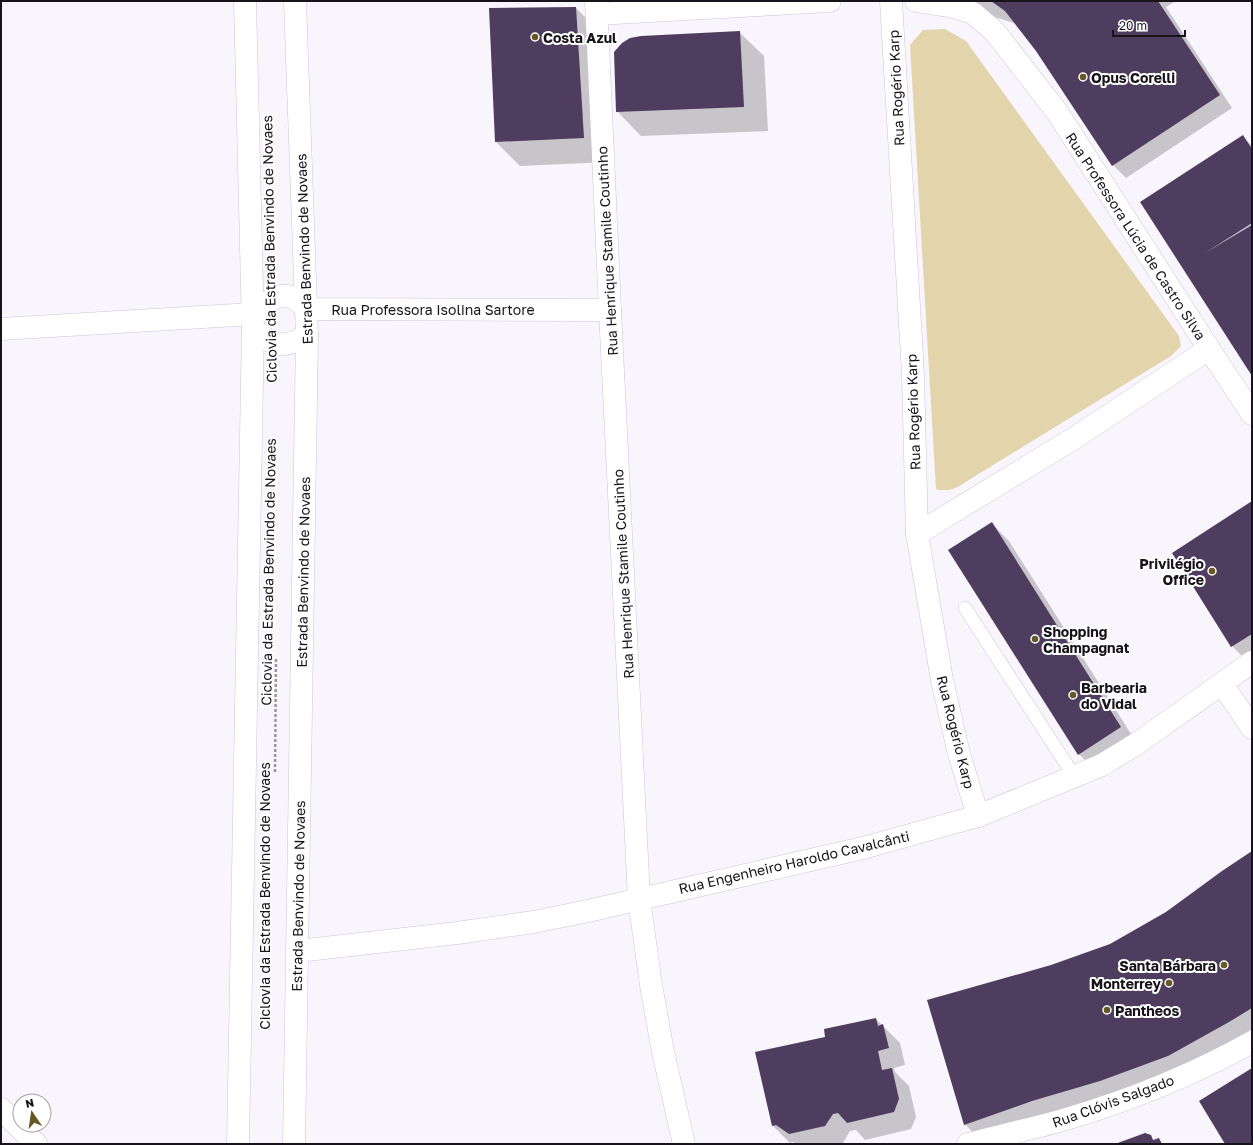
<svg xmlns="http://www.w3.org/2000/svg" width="1253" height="1145" font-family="'Golos Text',sans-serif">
<rect width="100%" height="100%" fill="#f9f5fd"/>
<path fill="#e2d4ab" d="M 945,29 L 966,41 L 1179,336 L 1181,346 L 1171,356 L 972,478 C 960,486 951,493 936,489 L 910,45 L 923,30 Z"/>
<g fill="#0003">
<polygon points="948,1 1176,1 1166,7 1232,108 1126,178 1113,165 1036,50 1018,26 1014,23 975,11"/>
<polygon points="576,8 589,21 608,162 520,166 496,142"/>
<polygon points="739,32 764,56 768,131 641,136 617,111"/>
<polygon points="1242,136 1252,146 1252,374 1142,202"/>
<polygon points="1252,502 1252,661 1249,663 1232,646"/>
<polygon points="992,524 1009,541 1138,745 1096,771 1079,754"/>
<polygon points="1252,852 1252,1029 1181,1069 1114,1094 977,1137 965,1124 1051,966 1111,945 1166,912"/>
<polygon points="876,1019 900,1043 905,1065 894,1068 895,1072 909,1086 916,1117 911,1129 865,1140 856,1130 850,1131 843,1143 836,1144 797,1144 793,1142 790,1143 772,1125 826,1038"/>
</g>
<g fill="#4e3d5e">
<polygon points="991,1 1158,1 1220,95 1112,166 1036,51 1005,11"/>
<polygon points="576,7 584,138 495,142 489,8"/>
<polygon points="740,31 744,107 616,112 614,52 622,43 630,38 641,36"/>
<polygon points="1243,135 1252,149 1252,223 1205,253 1252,225 1252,376 1140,202"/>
<polygon points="1252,501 1252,634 1231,647 1172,553"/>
<polygon points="992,522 1121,727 1078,755 948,550"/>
<polygon points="1252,851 1252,1008 1229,1022 1168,1056 1100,1081 1032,1101 964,1125 927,1000 1051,965 1110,944 1166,912 1222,871"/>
<polygon points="876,1018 878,1026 883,1024 889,1048 878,1051 882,1070 892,1068 899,1099 894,1112 847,1123 838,1113 833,1114 825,1126 789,1134 776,1125 772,1126 755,1052 825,1037 824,1029"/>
<polygon points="1252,1068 1252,1144 1225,1144 1199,1101"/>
<polygon points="1145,1133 1151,1135 1153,1140 1159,1138 1162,1144 1115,1144"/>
</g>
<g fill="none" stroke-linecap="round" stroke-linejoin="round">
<defs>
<polyline id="lane" points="965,608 1074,776"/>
<g id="street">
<polyline points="596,1 610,310 639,899 651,985 663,1052 684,1144"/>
<polyline points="891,1 913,374 917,534 942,680 959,754 978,816"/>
<polyline points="916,1 950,6 973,13 995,32 1057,112 1209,349 1076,437 917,534"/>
<polyline points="597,14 830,1"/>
<path d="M 253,328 C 271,346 285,350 307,335"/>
<path d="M 1,329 L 253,314 C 263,305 277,292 292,297 C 297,300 302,305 307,309 L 610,310"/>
<polyline points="1209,349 1252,414"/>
<polyline points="1222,684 1252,728"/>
<polyline points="298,951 457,933 534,922 588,911 863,848 978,816 1102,765 1138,743 1252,662"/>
<polyline points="1,1109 36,1144"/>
<polyline points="238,1144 253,328 245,1"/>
<polyline points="294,1144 307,335 295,1"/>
<path d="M 968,1144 C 999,1136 1031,1129 1063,1120 C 1128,1101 1193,1075 1252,1042"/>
</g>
</defs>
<use href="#lane" stroke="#cdc4d7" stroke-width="14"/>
<use href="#street" stroke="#cdc4d7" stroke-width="23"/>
<polyline stroke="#9a969e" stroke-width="2.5" stroke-dasharray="3 2" stroke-linecap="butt" points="275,772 276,657"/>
<use href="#lane" stroke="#fff" stroke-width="13"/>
<use href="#street" stroke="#fff" stroke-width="22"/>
</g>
<g fill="#675724" stroke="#fff" stroke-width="1.5">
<circle cx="535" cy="37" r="4"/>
<circle cx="1083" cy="77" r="4"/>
<circle cx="1212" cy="571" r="4"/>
<circle cx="1035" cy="639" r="4"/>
<circle cx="1073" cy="695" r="4"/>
<circle cx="1224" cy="965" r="4"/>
<circle cx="1169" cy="983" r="4"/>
<circle cx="1107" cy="1010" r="4"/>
</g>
<g text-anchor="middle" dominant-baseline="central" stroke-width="4" stroke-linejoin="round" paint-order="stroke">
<g font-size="14" font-weight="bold" fill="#17131a" stroke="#fff" text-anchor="start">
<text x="543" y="37">Costa Azul</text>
<text x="1091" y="77">Opus Corelli</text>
<text x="1204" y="563" text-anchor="end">Privilégio<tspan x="1204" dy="16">Office</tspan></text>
<text x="1043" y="631">Shopping<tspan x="1043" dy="16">Champagnat</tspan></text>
<text x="1081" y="687">Barbearia<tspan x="1081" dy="16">do Vidal</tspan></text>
<text x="1216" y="965" text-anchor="end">Santa Bárbara</text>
<text x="1161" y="983" text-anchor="end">Monterrey</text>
<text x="1115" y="1010">Pantheos</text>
</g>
<g font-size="14" fill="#17131a" stroke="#fff">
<text transform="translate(896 88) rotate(-93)">Rua Rogério Karp</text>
<text transform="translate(1136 236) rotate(57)">Rua Professora Lúcia de Castro Silva</text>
<text transform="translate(269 249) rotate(-91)">Ciclovia da Estrada Benvindo de Novaes</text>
<text transform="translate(304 249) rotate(-92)">Estrada Benvindo de Novaes</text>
<text transform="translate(607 251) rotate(-93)">Rua Henrique Stamile Coutinho</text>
<text x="433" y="309">Rua Professora Isolina Sartore</text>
<text transform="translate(913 412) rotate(-92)">Rua Rogério Karp</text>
<text transform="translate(268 572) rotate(-89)">Ciclovia da Estrada Benvindo de Novaes</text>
<text transform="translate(303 572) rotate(-89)">Estrada Benvindo de Novaes</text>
<text transform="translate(623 574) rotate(-93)">Rua Henrique Stamile Coutinho</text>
<text transform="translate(956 732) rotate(76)">Rua Rogério Karp</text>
<text transform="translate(794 862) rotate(-13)">Rua Engenheiro Haroldo Cavalcânti</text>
<text transform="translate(264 896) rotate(-90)">Ciclovia da Estrada Benvindo de Novaes</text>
<text transform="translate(298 896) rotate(-89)">Estrada Benvindo de Novaes</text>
<text transform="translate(1113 1101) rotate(-20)">Rua Clóvis Salgado</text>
</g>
</g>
<rect width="1253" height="1145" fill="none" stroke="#17131a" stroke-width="4"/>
<g transform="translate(32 1113) rotate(347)"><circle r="19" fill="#ffffff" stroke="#a2a1a3"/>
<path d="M0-3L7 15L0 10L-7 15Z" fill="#675724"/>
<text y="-6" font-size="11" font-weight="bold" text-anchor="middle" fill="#17131a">N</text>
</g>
<path d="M1113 30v6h72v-6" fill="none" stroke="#17131a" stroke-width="2"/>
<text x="1119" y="30" font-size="12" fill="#17131a" stroke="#ffffff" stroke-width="3" paint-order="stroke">20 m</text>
</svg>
